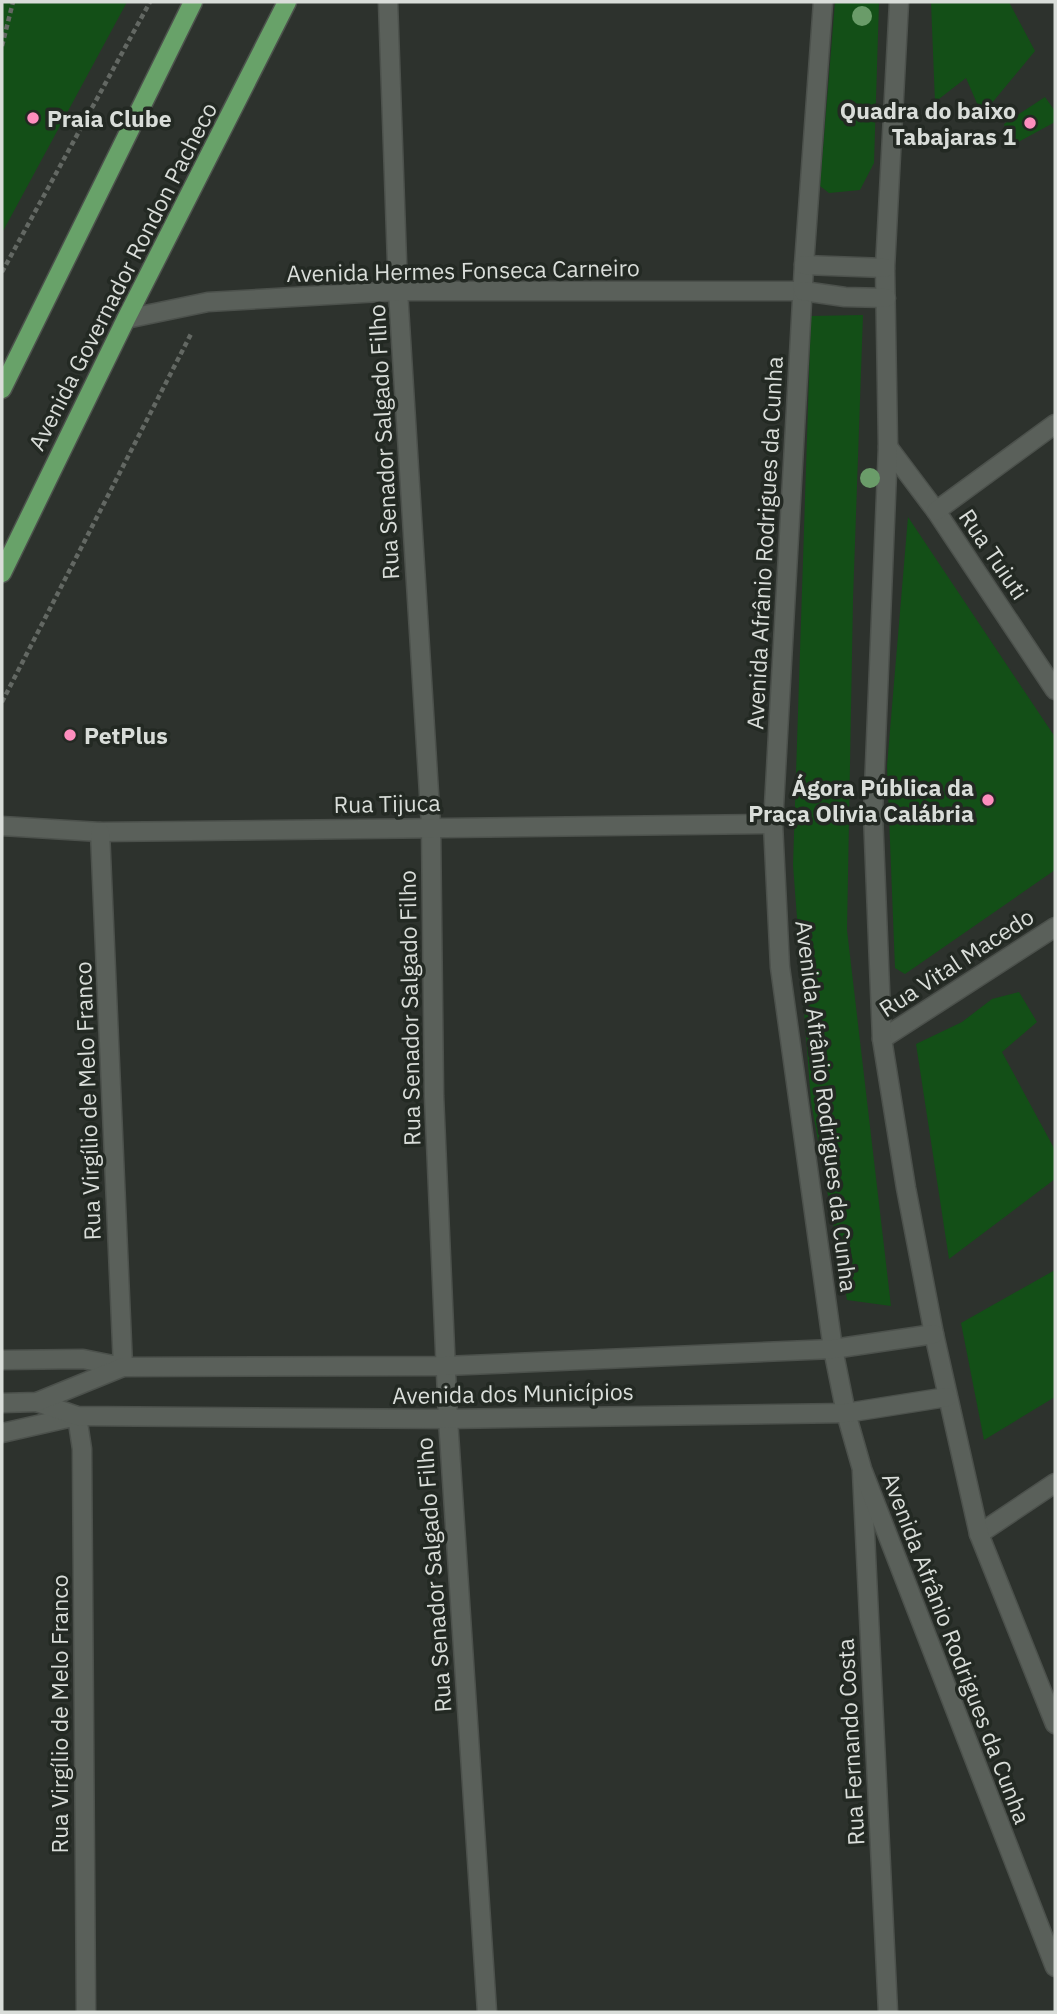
<svg xmlns="http://www.w3.org/2000/svg" width="1057" height="2014" font-family="'IBM Plex Sans',sans-serif">
<rect width="100%" height="100%" fill="#2d322d"/>
<g fill="#134f17">
<polygon points="2,2 127,2 2,233"/>
<polygon points="835,2 879,2 874,163 860,190 829,193 820,186"/>
<polygon points="931,2 1009,2 1035,51 982,115 966,78 935,102"/>
<polygon points="1045,97 1055,111 1055,122 1009,147 1004,124"/>
<polygon points="863,315 853,599 847,930 891,1306 847,1300 811,1102 793,865 811,316"/>
<polygon points="908,517 1055,737 1055,870 905,974 895,968 887,766"/>
<polygon points="1019,992 1037,1022 1002,1052 1055,1150 1055,1179 949,1259 916,1044 962,1022 992,999"/>
<polygon points="1055,1270 1055,1397 984,1440 961,1323"/>
</g>
<g fill="none" stroke-linecap="round" stroke-linejoin="round">
<defs>
<g id="minor">
<polyline points="388,2 398,291 431,826 434,1096 448,1419 487,2012"/>
<polyline points="126,319 208,302 398,291 803,291"/>
<polyline points="888,447 936,511 1055,690"/>
<polyline points="936,511 1055,424"/>
<polyline points="2,826 100,832 773,824"/>
<polyline points="882,1039 1055,927"/>
<polyline points="2,1360 83,1359 123,1367 100,832"/>
<polyline points="2,1433 77,1416 82,1449 86,2012"/>
<polyline points="862,1472 888,2012"/>
<polyline points="979,1534 1055,1483"/>
</g>
<g id="tertiary">
<polyline points="823,2 804,265 773,824 780,967 833,1349 846,1413 862,1469 1055,1967"/>
<polyline points="899,2 885,268 888,447 873,814 882,1039 906,1188 934,1334 979,1534 1055,1724"/>
<polyline points="804,265 885,268"/>
<polyline points="803,291 845,297 886,298"/>
<polyline points="37,1402 77,1416 448,1419 846,1413 947,1397"/>
<polyline points="2,1403 37,1402 123,1367 445,1366 833,1349 934,1334"/>
</g>
<g id="primary">
<polyline points="2,389 193,2"/>
<polyline points="2,573 126,319 287,2"/>
</g>
</defs>
<use href="#minor" stroke="#4c514c" stroke-width="21"/>
<use href="#tertiary" stroke="#4c514c" stroke-width="21"/>
<use href="#primary" stroke="#4c514c" stroke-width="21"/>
<g stroke="#636863" stroke-width="4.5" stroke-dasharray="5 3.5" stroke-linecap="butt">
<polyline points="2,46 13,2"/>
<polyline points="2,272 150,2"/>
<polyline points="2,702 192,332"/>
</g>
<use href="#minor" stroke="#5a605a" stroke-width="18"/>
<use href="#tertiary" stroke="#5a605a" stroke-width="18"/>
<use href="#primary" stroke="#68a269" stroke-width="18"/>
</g>
<g fill="#6a9c69">
<circle cx="862" cy="16" r="10"/>
<circle cx="870" cy="478" r="10"/>
</g>
<g fill="#fe8ebe" stroke="#232923" stroke-width="2.5">
<circle cx="33" cy="118" r="7"/>
<circle cx="1030" cy="123" r="7"/>
<circle cx="70" cy="735" r="7"/>
<circle cx="988" cy="800" r="7"/>
</g>
<g text-anchor="middle" dominant-baseline="central" stroke-width="7" stroke-linejoin="round" paint-order="stroke">
<g font-size="23" font-weight="bold" fill="#d9ddd9" stroke="#232923" text-anchor="end">
<text x="1016" y="110">Quadra do baixo<tspan x="1016" dy="26">Tabajaras 1</tspan></text>
<text x="47" y="118" text-anchor="start">Praia Clube</text>
<text x="84" y="735" text-anchor="start">PetPlus</text>
<text x="974" y="787">Ágora Pública da<tspan x="974" dy="26">Praça Olivia Calábria</tspan></text>
</g>
<g font-size="23" fill="#d9ddd9" stroke="#232923">
<text transform="translate(463 270) rotate(-1)">Avenida Hermes Fonseca Carneiro</text>
<text transform="translate(122 276) rotate(-63)">Avenida Governador Rondon Pacheco</text>
<text transform="translate(383 442) rotate(-93)">Rua Senador Salgado Filho</text>
<text transform="translate(764 543) rotate(-87)">Avenida Afrânio Rodrigues da Cunha</text>
<text transform="translate(994 554) rotate(56)">Rua Tuiuti</text>
<text transform="translate(387 803) rotate(-1)">Rua Tijuca</text>
<text transform="translate(956 962) rotate(-33)">Rua Vital Macedo</text>
<text transform="translate(409 1008) rotate(-91)">Rua Senador Salgado Filho</text>
<text transform="translate(87 1101) rotate(-92)">Rua Virgílio de Melo Franco</text>
<text transform="translate(827 1106) rotate(83)">Avenida Afrânio Rodrigues da Cunha</text>
<text transform="translate(513 1393) rotate(-1)">Avenida dos Municípios</text>
<text transform="translate(433 1575) rotate(-94)">Rua Senador Salgado Filho</text>
<text transform="translate(957 1648) rotate(69)">Avenida Afrânio Rodrigues da Cunha</text>
<text transform="translate(59 1714) rotate(-90)">Rua Virgílio de Melo Franco</text>
<text transform="translate(850 1742) rotate(-93)">Rua Fernando Costa</text>
</g>
</g>
<rect width="1057" height="2014" fill="none" stroke="#d9ddd9" stroke-width="7"/>
</svg>
